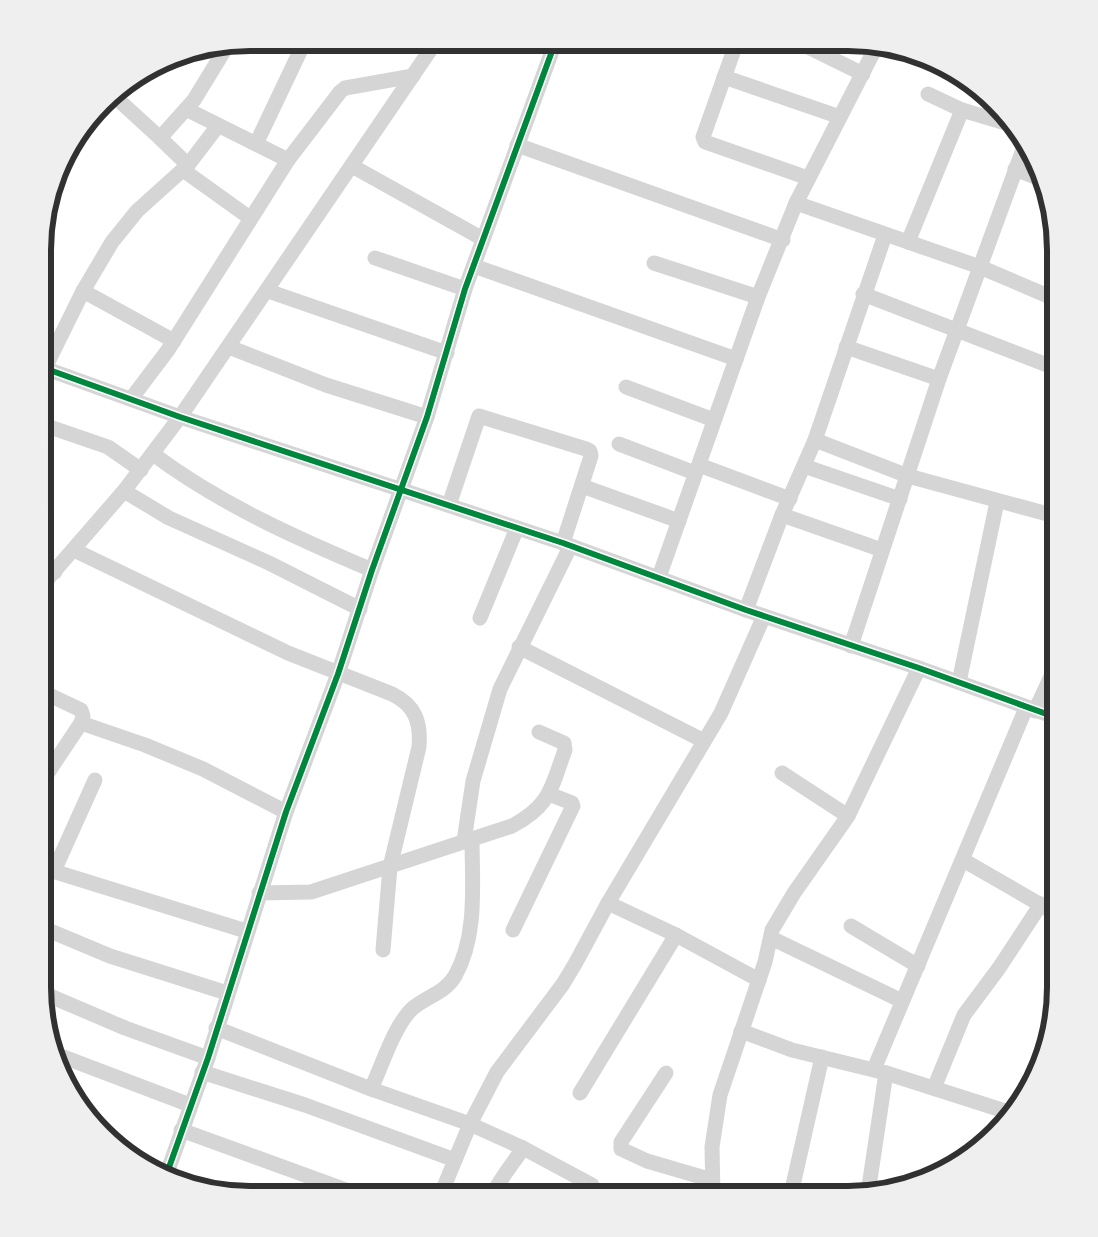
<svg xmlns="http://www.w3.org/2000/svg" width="1098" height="1237" font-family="'Archivo Narrow',sans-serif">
<rect width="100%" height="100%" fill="#fff"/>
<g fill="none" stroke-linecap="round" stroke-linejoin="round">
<g stroke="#d5d5d5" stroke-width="15">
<polyline points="736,44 703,137 705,142 808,178"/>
<polyline points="802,44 863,74"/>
<polyline points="724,77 840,117"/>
<polyline points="928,94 962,110 1009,124"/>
<polyline points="113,95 160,138 194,100 227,46"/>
<polyline points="160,138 188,165"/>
<polyline points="256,144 304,43"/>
<polyline points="517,145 783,240"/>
<polyline points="288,160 340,92 345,88 413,76"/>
<polyline points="352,166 483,239"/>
<polyline points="1015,169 1043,180"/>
<polyline points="183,170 250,218"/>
<polyline points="796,203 980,267 1055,299"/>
<polyline points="908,242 962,110"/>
<polyline points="375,258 465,289"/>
<polyline points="654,263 758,297"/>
<polyline points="474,266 736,359"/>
<polyline points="83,291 174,341"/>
<polyline points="268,291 447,353"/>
<polyline points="863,294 1055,368"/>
<polyline points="229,347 326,385 427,417"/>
<polyline points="846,347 939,379"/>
<polyline points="44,368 180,417 563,543 746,610 919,668 1055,717"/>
<polyline points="45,368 83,291 112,242 137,211 188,165 217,127"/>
<polyline points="626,387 714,420"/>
<polyline points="131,399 168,350 288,160 186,109"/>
<polyline points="44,425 108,447 141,470"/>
<polyline points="815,440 908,476 1055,516"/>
<polyline points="619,444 695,473"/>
<path d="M 153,454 C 220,504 296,538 372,570"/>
<polyline points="699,465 790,499"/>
<polyline points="804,466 900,499"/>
<polyline points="582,486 679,521"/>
<polyline points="124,491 169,518 269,563 360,609"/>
<polyline points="449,505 479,416 586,449 590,451 591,456 563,543"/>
<polyline points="782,515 882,550"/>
<path d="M 74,550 L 288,653 L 392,694 C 415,705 421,722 419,747 L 390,867 L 383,950"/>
<polyline points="44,560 55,572"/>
<polyline points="659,577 758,297 796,203 877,45"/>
<polyline points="44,583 124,491 180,417 435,43"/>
<polyline points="746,610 782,515 815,440 885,235"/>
<polyline points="480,618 517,528"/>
<polyline points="851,646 939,379 1025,144"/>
<polyline points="519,647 704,741"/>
<polyline points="959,682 997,502"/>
<polyline points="1035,711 1055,668"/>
<polyline points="81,723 145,745 203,769 286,812"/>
<polyline points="782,773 848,816"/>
<polyline points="43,780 81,723 83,716 81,710 43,692"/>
<polyline points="464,841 473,781 500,689 570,547"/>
<polyline points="963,860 1055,913"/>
<polyline points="43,868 246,931"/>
<polyline points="54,871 95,780"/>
<path d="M 259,893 L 311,892 L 512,826 C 551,805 551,788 565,750 L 564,743 L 539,732"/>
<polyline points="608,903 676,935 759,980"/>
<polyline points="851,926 918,966"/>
<polyline points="43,928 110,956 227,993"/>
<polyline points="513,930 573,806 572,803 549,794"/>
<polyline points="771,938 902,1001"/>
<polyline points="43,993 125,1028 208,1058"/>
<polyline points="216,1028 371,1089 470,1124 523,1148 592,1185"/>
<polyline points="741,1031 792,1050 886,1073 1008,1112"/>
<polyline points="53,1053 190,1105"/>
<polyline points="874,1069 1026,708"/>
<polyline points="202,1072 305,1105 455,1160"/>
<polyline points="666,1073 621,1142 621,1149 647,1161 712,1180"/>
<polyline points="934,1088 964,1015 999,968 1041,904"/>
<path d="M 371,1089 C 382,1066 394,1025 413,1008 C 426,997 446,992 455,976 C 478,935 472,883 472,838"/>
<polyline points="580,1093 676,935"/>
<polyline points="181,1130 357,1194"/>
<polyline points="167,1173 208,1058 286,812 338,674 372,570 427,417 465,289 555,43"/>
<polyline points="868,1193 886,1073"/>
<polyline points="267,1194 268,1191"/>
<polyline points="441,1194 470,1124 497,1072 563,984 575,964 608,903 721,713 764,616"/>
<path d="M 493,1194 C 501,1177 513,1164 523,1148"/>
<polyline points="713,1194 712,1147 720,1095 765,962 772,930 794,893 848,816 919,668"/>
<polyline points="791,1194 822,1057"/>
</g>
<defs>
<g id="cycleway">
<polyline points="44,368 180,417 563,543 746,610 919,668 1055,717"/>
<polyline points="167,1173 208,1058 286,812 338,674 372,570 427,417 465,289 555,43"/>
</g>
</defs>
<use href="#cycleway" stroke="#fff" stroke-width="9"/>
<use href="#cycleway" stroke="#00873e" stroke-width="6"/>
</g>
<path d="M0 0H1098V1237H0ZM250 51H848A199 199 0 0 1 1047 250V987A199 199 0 0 1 848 1186H250A199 199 0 0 1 51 987V250A199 199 0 0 1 250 51Z" fill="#efefef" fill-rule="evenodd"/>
<path fill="none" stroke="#313131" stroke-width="6" d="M250 51H848A199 199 0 0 1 1047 250V987A199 199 0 0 1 848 1186H250A199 199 0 0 1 51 987V250A199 199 0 0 1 250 51Z"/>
</svg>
